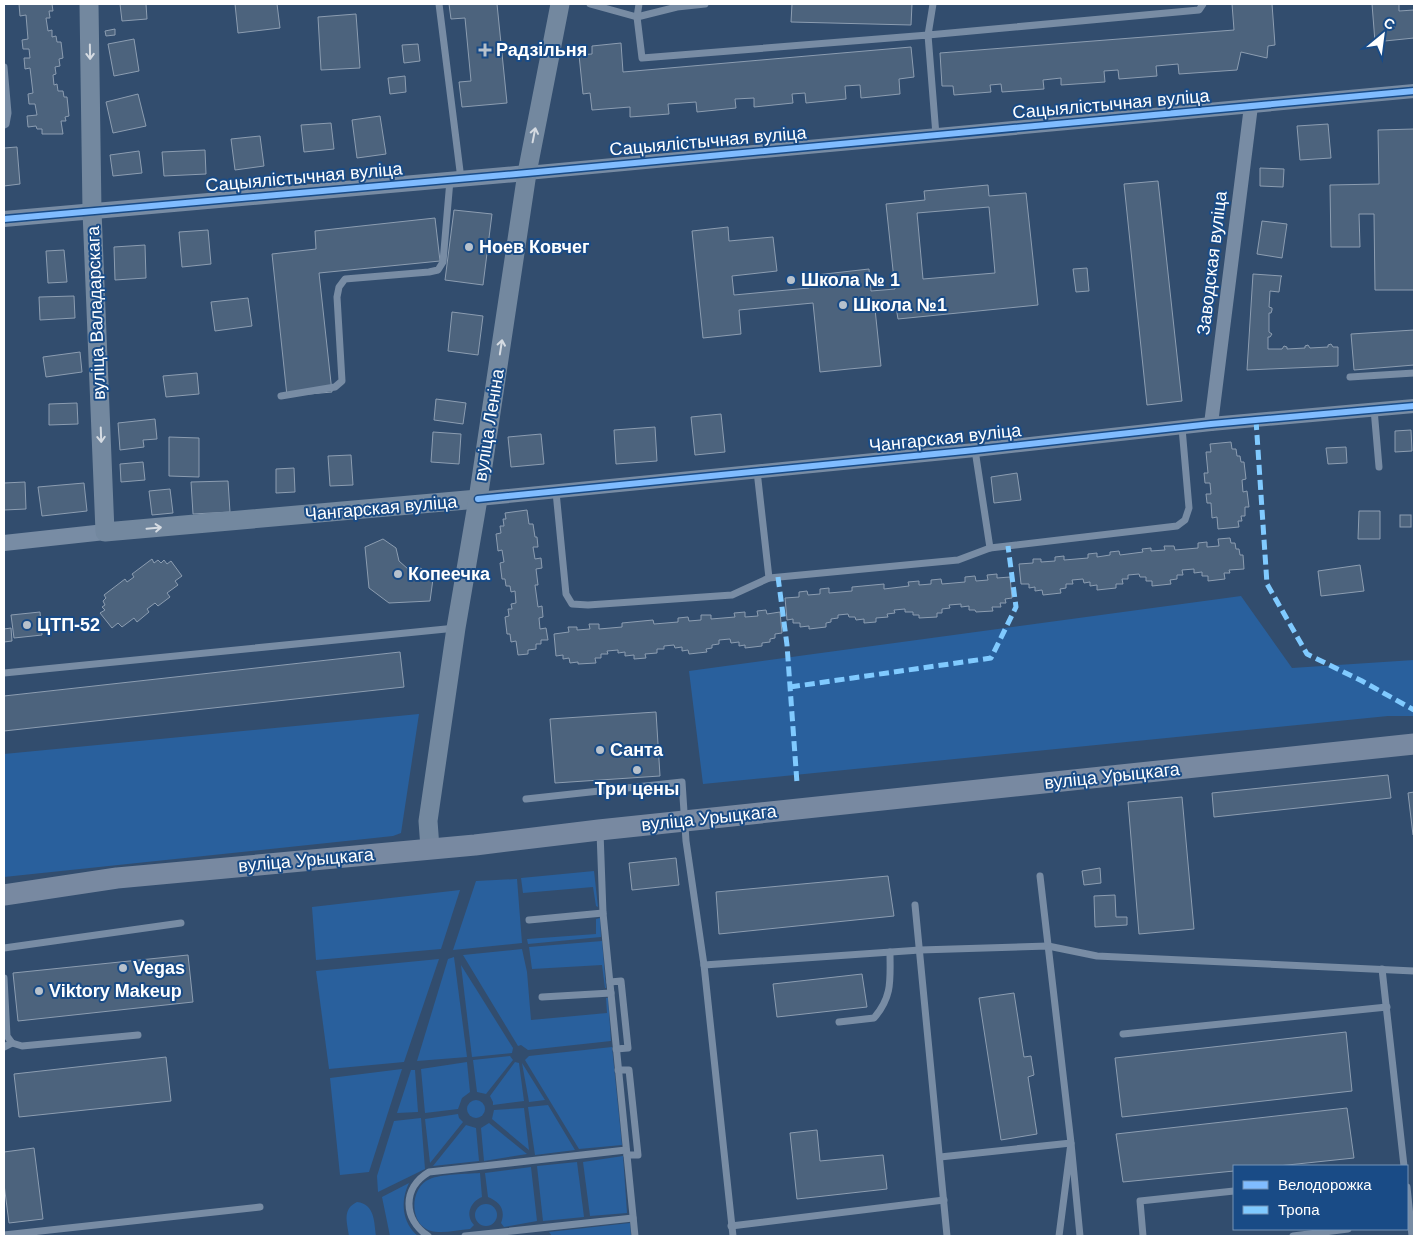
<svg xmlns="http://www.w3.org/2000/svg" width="1418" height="1240" font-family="Arial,sans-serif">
<rect width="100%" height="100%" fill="#324d6e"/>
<g fill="#29609d">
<polygon points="1241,596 1292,668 1414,660 1414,716 1388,716 703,784 689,671"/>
<polygon points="419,714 401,833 393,836 4,877 4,754"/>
<polygon points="594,871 598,907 596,906 593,887 523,893 521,878"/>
<polygon points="517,879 522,943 453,950 476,881"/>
<polygon points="460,890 441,949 316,960 312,907"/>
<polygon points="600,918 601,937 528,944 527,939 596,934 596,919"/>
<polygon points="602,941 606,988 605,988 602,965 532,969 529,947"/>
<polygon points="522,949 527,972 531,1020 607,1013 606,998 608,998 611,1041 528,1050 521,1045 518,1046 463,955"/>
<polygon points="454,957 467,1057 417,1061 448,959"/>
<polygon points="439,959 404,1062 329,1069 316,971"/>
<polygon points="461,965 513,1048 512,1053 472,1057"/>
<polygon points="612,1047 622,1145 579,1149 525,1060 529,1056"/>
<polygon points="510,1056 513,1060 486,1094 477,1092 473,1060"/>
<polygon points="467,1062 470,1092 462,1098 458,1109 425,1113 421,1069"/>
<polygon points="515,1062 519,1063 524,1101 493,1105 493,1102 490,1096"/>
<polygon points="522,1063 545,1100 529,1102"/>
<polygon points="402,1069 369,1172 340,1175 330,1078"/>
<polygon points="411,1070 415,1070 418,1112 397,1113"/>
<circle cx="476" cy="1109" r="9"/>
<polygon points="548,1105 575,1150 535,1155 528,1107"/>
<polygon points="524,1108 529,1150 492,1119 494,1110"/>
<polygon points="458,1114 459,1118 463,1122 430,1163 425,1119"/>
<polygon points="421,1118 425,1169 378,1192 377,1176 394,1121"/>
<polygon points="489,1123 527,1154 484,1161 481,1128"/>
<polygon points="466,1125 476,1128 479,1161 433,1166"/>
<polygon points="623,1156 627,1213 590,1216 583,1162"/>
<polygon points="577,1162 584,1217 543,1221 537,1166"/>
<path d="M 531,1167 L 537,1221 L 504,1227 L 501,1223 C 506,1210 500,1202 488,1197 L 485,1173 Z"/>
<path d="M 480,1173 L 482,1197 C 470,1202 465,1215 474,1225 L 470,1229 C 458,1230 442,1234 431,1231 C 409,1225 409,1187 430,1179 C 441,1174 467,1174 480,1173 Z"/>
<path d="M 409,1183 C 400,1201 402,1223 418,1236 L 390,1236 L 382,1197 Z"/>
<path d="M 357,1202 C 375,1204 374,1222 376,1236 L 349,1236 C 347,1222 342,1209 357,1202 Z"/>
<circle cx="486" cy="1215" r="11"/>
<polygon points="630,1223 631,1236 552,1236 549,1232"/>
</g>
<g fill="#4c637d" stroke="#8c9db1" fill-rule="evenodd">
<polygon points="19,4 54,4 52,4 53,11 49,11 50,18 46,18 48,31 52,30 52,37 56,36 57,42 61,42 63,58 59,59 60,66 55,67 56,74 53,75 54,85 57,84 58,91 63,91 64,97 67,97 69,116 65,117 66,121 61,121 63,134 42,134 42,129 37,129 36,126 28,127 27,116 37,115 35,104 29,104 28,94 33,93 30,68 25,69 24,58 30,58 29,49 23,49 22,40 28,39 26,15 20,16"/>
<polygon points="120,4 146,4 147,19 122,21"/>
<polygon points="235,4 277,4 280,28 238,33"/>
<polygon points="449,4 497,4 507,103 462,107 459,82 471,81 465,18 451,19"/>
<polygon points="792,4 912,4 911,25 791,22"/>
<polygon points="1232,4 1272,4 1275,45 1268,46 1267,58 1241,52 1237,70 1179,74 1178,64 1156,66 1157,76 1119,79 1118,70 1104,71 1105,82 1061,85 1061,78 1043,80 1044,89 1002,92 1001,84 990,85 991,92 954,95 953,86 942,86 940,53 1234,30"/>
<polygon points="1372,4 1399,4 1399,11 1414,10 1414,38 1375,42"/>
<polygon points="356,14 360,68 321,70 318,17"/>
<polygon points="115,29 115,35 106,36 105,31"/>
<polygon points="134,39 139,71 114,76 108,44"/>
<polygon points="621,43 623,72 911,47 914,77 899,79 900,94 861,98 860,85 845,86 846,99 806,103 805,93 792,94 793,103 754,107 754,98 735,99 736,108 697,112 696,102 668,104 669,114 630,117 630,107 592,110 590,93 583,94 579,55 592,54 592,46"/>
<polygon points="418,44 420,61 404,63 402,45"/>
<polygon points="405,76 406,92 390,94 388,78"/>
<polygon points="138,94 146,126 113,133 106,102"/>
<polygon points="380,116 386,154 357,158 352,120"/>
<polygon points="331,123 334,149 304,152 301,125"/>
<polygon points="1328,124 1331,158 1300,160 1297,126"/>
<polygon points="1414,129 1414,290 1375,290 1374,214 1359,214 1360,247 1331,247 1330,185 1379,184 1378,130"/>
<polygon points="260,136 264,166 235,170 231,139"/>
<polygon points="17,147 20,184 4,186 4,148"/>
<polygon points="205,150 206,174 164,176 162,152"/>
<polygon points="139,151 142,173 113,176 110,155"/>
<polygon points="1260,168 1284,169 1283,187 1260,186"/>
<polygon points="1158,181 1182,401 1147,405 1124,184"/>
<path d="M 988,185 L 989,196 L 1026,193 L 1038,305 L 898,319 L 896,307 L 875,309 L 881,366 L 849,369 L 820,372 L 813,303 L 739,310 L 741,334 L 703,338 L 692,231 L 728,227 L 729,241 L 773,237 L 777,271 L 732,276 L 734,295 L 809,288 L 807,276 L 869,269 L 871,291 L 895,289 L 886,204 L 925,200 L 924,191 ZM 989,207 L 995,273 L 923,279 L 917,213 Z"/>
<polygon points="454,210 492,214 483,285 445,280"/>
<polygon points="435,218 440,261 319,273 332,392 287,396 272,254 316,249 315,231"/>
<polygon points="1262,221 1287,224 1282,258 1257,254"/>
<polygon points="208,230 211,264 182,267 179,232"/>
<polygon points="145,245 146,278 115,280 114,247"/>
<polygon points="64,250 67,282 48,283 46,251"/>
<polygon points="1087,268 1089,291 1076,292 1073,269"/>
<polygon points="1253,274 1282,276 1281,277 1279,292 1270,291 1269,307 1272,308 1272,310 1271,313 1269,313 1269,332 1272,334 1270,337 1268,337 1268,349 1282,349 1284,346 1287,347 1287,349 1305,348 1305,346 1308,345 1310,348 1328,347 1328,345 1331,344 1333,347 1338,347 1338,366 1247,370"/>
<polygon points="74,296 75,318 40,320 39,297"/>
<polygon points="248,298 252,326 215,331 211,302"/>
<polygon points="452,312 483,316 478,355 448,351"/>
<polygon points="1414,330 1414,365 1354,370 1351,334"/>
<polygon points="80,352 82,372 46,377 43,357"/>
<polygon points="197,373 199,394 166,397 163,376"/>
<polygon points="436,399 466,403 463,424 434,420"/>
<polygon points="77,403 78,424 49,425 49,404"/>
<polygon points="721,414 725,452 695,455 691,417"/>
<polygon points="155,419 157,439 143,440 144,447 120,450 118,423"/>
<polygon points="655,427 657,461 616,464 614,430"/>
<polygon points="1411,430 1412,451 1395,452 1395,431"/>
<polygon points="433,432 461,434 459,464 431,462"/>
<polygon points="541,434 544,464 511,467 508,437"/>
<polygon points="169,437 199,438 199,477 169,476"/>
<polygon points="1231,442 1232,449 1236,449 1237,456 1240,456 1241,462 1244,462 1246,479 1242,480 1243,492 1247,491 1249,507 1245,507 1245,516 1241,516 1242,521 1238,521 1239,527 1218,529 1217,517 1212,518 1211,503 1207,503 1206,494 1211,494 1210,483 1205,483 1204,473 1208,473 1206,452 1211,452 1210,444"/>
<polygon points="1346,447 1347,463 1328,464 1326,448"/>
<polygon points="351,455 353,485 330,486 328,456"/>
<polygon points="143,462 145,480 121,482 120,464"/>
<polygon points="294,468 295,492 276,493 276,469"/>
<polygon points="1017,473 1021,500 994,503 991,477"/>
<polygon points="228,481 230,512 193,514 191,482"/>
<polygon points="25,482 26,509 4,510 4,483"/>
<polygon points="84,483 87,511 42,516 38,487"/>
<polygon points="170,489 173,513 152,515 149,491"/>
<polygon points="527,510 529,524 533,524 535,537 537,537 538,547 533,547 535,559 541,558 542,568 536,569 538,585 535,585 538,607 542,606 543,617 539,618 540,629 546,628 548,640 541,640 541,644 536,644 536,649 528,650 528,654 518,655 516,641 511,642 510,634 507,634 505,617 509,616 508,609 512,609 511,604 516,603 515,591 511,592 510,586 506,586 505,579 502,579 500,563 504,562 502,550 498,551 496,534 501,533 500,526 504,526 503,519 506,519 505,513"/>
<polygon points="1359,511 1380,511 1380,539 1358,539"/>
<rect x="1400" y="515" width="11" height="12"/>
<polygon points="1230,538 1231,543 1235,543 1236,549 1239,549 1240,555 1243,555 1244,569 1229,570 1230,573 1224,573 1225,579 1208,581 1208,576 1202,576 1202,572 1194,573 1194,569 1182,570 1183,575 1177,575 1177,579 1170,580 1171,584 1152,586 1152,581 1146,581 1146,577 1140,577 1139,574 1128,575 1128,579 1122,579 1123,584 1116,584 1116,588 1097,590 1097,585 1090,586 1090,582 1084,583 1083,579 1072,580 1073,584 1066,584 1066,588 1060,589 1061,593 1043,595 1042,590 1035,591 1035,587 1029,588 1029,584 1021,584 1019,564 1033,563 1033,559 1041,559 1041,562 1055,561 1055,557 1064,556 1064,560 1088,558 1088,554 1097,553 1097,557 1110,555 1110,552 1119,551 1120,555 1143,552 1142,549 1151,548 1151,551 1165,550 1164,546 1174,546 1175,550 1198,548 1198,543 1207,542 1207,547 1219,546 1218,539"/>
<polygon points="383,539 396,548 399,561 408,569 421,568 433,579 430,601 389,603 369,588 365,547"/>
<polygon points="152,559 154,563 158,560 161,563 164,560 167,564 171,561 182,576 175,581 178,585 167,593 170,597 158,606 155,603 147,609 149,612 137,622 134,618 122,627 118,623 112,628 100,613 105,610 102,607 105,605 103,601 106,598 104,595 125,579 127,582 134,577 132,574"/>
<polygon points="1360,565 1364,591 1321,596 1318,571"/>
<polygon points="997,574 997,578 1010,577 1012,598 1005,599 1006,603 1000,603 1001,607 992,607 993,611 976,612 975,610 969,610 969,606 961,607 961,604 949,605 950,608 942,609 942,613 937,613 937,617 919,618 919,615 913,615 913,612 905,612 905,609 894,610 895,613 887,614 888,617 876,618 876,622 864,623 864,619 856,620 855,617 849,617 848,614 838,615 838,618 831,619 831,622 826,623 826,627 809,629 809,626 800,627 800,623 793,623 793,619 787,620 785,598 799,597 799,592 807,591 808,595 820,594 820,589 829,588 829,593 852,591 852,587 884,584 884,589 909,586 908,582 919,581 919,585 931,584 931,580 941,579 942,584 965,582 965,577 975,576 976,581 988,580 987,575"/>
<polygon points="766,610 767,614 780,612 782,633 775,634 775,638 770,639 770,642 762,643 762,646 745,648 745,645 739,646 739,642 731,643 730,639 719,640 719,644 712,645 712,648 706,649 707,652 689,654 688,650 682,651 682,647 675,648 674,645 664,646 664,649 657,649 657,653 645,654 646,658 634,659 634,655 625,656 625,652 618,653 618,650 607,651 608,654 601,654 601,658 595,658 596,663 578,664 578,662 570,663 569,658 563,659 563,655 556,656 554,634 569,632 568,627 577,627 577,630 590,629 589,624 599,624 599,629 622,627 622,623 653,620 654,624 678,622 678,618 688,617 689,621 701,620 701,615 711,615 711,619 735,617 734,613 745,612 745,617 758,616 757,611"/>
<polygon points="40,612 42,635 14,638 11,615"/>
<polygon points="11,628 12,641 4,642 4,629"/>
<polygon points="400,652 404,687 4,731 4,696"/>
<polygon points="656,712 660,776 555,783 550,719"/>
<polygon points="1388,775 1391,798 1214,817 1212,793"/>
<polygon points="1414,792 1414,834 1413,835 1408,793"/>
<polygon points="1182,797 1194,929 1139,934 1128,802"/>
<polygon points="676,858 679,885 632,890 629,863"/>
<polygon points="1100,868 1101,883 1084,885 1082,871"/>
<polygon points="888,876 894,916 719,934 716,892"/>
<polygon points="1115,895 1116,917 1127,917 1127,925 1095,927 1094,896"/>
<polygon points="188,955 193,1002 18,1021 13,973"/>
<polygon points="862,974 867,1007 777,1017 773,984"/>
<polygon points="1014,993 1024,1057 1031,1056 1034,1075 1028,1077 1037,1134 1001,1140 979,998"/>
<polygon points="1346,1032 1352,1091 1122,1117 1115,1058"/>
<polygon points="166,1057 171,1101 19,1117 14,1074"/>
<polygon points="1347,1108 1354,1158 1278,1166 1234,1166 1234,1171 1123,1182 1116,1134"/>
<polygon points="817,1130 820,1161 883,1155 887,1189 797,1199 790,1133"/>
<polygon points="34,1148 43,1219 9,1223 4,1184 4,1152"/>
</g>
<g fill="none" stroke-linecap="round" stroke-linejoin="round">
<g stroke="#788ca4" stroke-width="7">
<polyline points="439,4 461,179"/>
<polyline points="590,4 637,17 677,7 705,4"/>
<polyline points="639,4 637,17 642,58 928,35 936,135"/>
<polyline points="933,4 928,35 1199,10 1203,4"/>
<polyline points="4,67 8,113 6,124 4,125"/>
<polyline points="1350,377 1414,373"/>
<polyline points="281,396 335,387 342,381 337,297 339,287 345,279 429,272 438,270 443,262 450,180"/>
<polyline points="1374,409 1379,467"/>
<polyline points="975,450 990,548"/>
<polyline points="757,471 769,578"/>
<polyline points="556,492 566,594 572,604 588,605 732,595 769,578 958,560 990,548 1177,526 1185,520 1189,508 1182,428"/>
<polyline points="4,673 456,628"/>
<polyline points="526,799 682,782 686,841 704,965 733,1236"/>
<polyline points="600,832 603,913 635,1236"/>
<polyline points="915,905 947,1236"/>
<polyline points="529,920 603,913"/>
<polyline points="4,948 181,923"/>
<polyline points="704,965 920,950 1048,946 1097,956 1414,971"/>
<polyline points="1382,969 1404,1166"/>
<polyline points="4,978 7,1036 12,1043 22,1046 138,1035"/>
<polyline points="610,982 621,981 628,1048 616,1049"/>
<polyline points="542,997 611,993"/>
<path d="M 839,1022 L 874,1018 C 893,996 890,979 890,952"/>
<polyline points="1123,1034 1387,1007"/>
<polyline points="4,1047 12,1043"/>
<polyline points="618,1070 629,1070 638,1155 627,1155"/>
<polyline points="940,1157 1071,1143 1040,876"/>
<polyline points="1407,1187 1412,1236"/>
<polyline points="731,1226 944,1200"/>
<polyline points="4,1235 260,1207"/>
<path d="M 428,1236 C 403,1219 402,1188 429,1172 L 626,1150"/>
<polyline points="465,1236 633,1218"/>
<polyline points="1059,1236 1071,1143 1080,1236"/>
<polyline points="1143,1236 1140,1201 1234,1191"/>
<polyline points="1293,1236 1348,1229"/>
</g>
<g stroke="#788ca4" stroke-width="14">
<polyline points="527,173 1414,91"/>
<polyline points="1211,424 1251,106"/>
<polyline points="478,499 975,450 1211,424 1414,406"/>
</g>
<g stroke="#788ca4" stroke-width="16">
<polyline points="4,219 527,173"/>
<polyline points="4,543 105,532"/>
</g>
<g stroke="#73889f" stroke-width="19">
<polyline points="89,4 92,211 105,532 478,499"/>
<polyline points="430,848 428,821 456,628 478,499 527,173 560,4"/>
</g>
<polyline stroke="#7889a1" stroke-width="21" points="4,895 117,878 475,845 599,830 1414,744"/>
<g stroke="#80caff" stroke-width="5" stroke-dasharray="10 5" stroke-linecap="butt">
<polyline points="1256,420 1267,584 1307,654 1362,681 1414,710"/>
<polyline points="778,577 787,645 797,783"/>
<polyline points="790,687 991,658 1016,607 1008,546"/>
</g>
<defs>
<g id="cycleway">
<polyline points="4,219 527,173 1414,91"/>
<polyline points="478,499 975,450 1211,424 1414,406"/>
</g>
</defs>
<use href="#cycleway" stroke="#194b86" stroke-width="9"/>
<use href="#cycleway" stroke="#80bcff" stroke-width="6"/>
</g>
<defs><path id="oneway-shaft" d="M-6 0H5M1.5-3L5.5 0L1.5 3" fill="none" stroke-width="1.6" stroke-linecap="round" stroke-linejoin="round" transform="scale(1.25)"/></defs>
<g stroke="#d5dbe2">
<use href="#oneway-shaft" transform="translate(90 52) rotate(89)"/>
<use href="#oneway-shaft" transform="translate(534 135) rotate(-79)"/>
<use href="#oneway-shaft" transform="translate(501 347) rotate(-81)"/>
<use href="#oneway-shaft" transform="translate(101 435) rotate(88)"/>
<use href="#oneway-shaft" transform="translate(154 528) rotate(-5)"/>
</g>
<g fill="#b7c1cc" stroke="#194b86" stroke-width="2">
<path d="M482.5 42.5h5v5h5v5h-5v5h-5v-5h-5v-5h5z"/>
<circle cx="469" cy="247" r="5"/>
<circle cx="791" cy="280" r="5"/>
<circle cx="843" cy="305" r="5"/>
<circle cx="398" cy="574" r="5"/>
<circle cx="27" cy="625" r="5"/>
<circle cx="600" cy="750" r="5"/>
<circle cx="637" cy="770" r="5"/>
<circle cx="123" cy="968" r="5"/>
<circle cx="39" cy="991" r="5"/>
</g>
<g text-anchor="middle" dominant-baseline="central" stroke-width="4" stroke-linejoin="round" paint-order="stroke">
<g font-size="18" font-weight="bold" fill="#fff" stroke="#194b86" text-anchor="start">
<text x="496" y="50">Радзільня</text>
<text x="479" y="247">Ноев Ковчег</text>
<text x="801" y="280">Школа № 1</text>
<text x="853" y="305">Школа №1</text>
<text x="408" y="574">Копеечка</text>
<text x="37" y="625">ЦТП-52</text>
<text x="610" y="750">Санта</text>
<text x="637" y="789" text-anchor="middle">Три цены</text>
<text x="133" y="968">Vegas</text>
<text x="49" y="991">Viktory Makeup</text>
</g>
<g font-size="18" fill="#fff" stroke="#194b86">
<text transform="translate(1111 104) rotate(-5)">Сацыялістычная вуліца</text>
<text transform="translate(708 141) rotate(-5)">Сацыялістычная вуліца</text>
<text transform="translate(304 177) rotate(-5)">Сацыялістычная вуліца</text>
<text transform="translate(1212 263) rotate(-83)">Заводская вуліца</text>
<text transform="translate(96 313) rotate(-92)">вуліца Валадарскага</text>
<text transform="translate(489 425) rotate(-81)">вуліца Леніна</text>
<text transform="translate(945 438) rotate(-6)">Чангарская вуліца</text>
<text transform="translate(381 508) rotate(-5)">Чангарская вуліца</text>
<text transform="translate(1112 776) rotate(-6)">вуліца Урыцкага</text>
<text transform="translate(709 818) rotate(-6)">вуліца Урыцкага</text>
<text transform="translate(306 860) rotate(-5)">вуліца Урыцкага</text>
</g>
</g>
<rect width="1418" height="1240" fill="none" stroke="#ffffff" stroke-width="10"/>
<rect x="1233" y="1165" width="175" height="65" fill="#194b86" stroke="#7593b6"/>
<rect x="1243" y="1181" width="25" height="8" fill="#80bcff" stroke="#7593b6"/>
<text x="1278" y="1190" font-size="15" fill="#ffffff">Велодорожка</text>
<rect x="1243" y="1206" width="25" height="8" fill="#80caff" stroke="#7593b6"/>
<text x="1278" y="1215" font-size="15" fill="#ffffff">Тропа</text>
<g transform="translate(1383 35) rotate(29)" stroke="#194b86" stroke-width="4" paint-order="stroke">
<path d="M0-4L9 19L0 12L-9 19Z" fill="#ffffff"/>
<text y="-8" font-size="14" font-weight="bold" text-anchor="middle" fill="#ffffff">С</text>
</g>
</svg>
